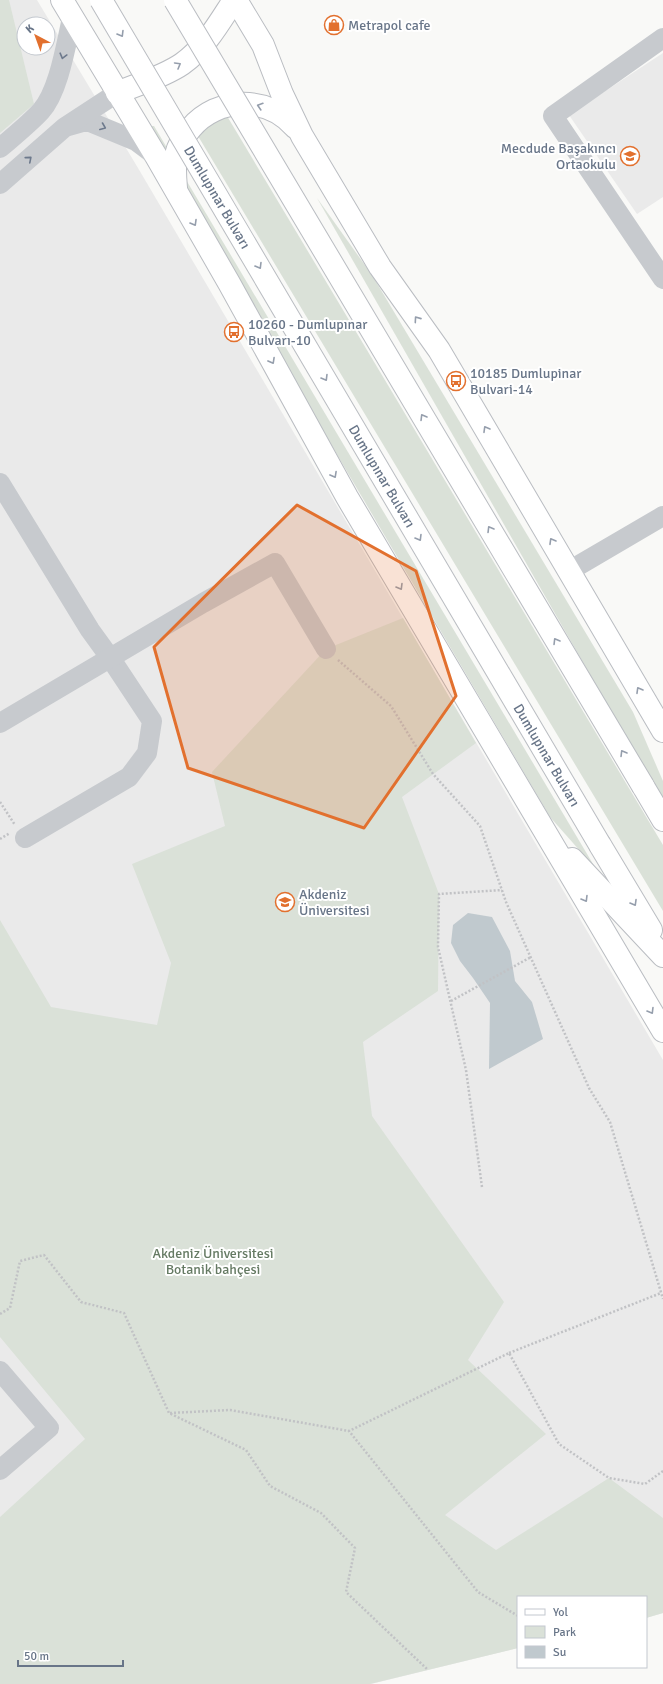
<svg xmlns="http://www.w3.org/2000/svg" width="663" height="1684" font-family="Signika,sans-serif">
<rect width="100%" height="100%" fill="#f9f9f7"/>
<g fill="#eaeaea" fill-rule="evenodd">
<path d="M 0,0 L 37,0 L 138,168 L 663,1060 L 663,1613 L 646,1618 L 646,1597 L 518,1597 L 518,1648 L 371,1684 L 0,1684 ZM 24,24 L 48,24 L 48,48 L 24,48 Z"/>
<polygon points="663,53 663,197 637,214 569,115"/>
</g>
<g fill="#dae1d8">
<polygon points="0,0 9,0 34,104 0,133"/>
<polygon points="224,111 663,845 663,911 195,131"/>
<polygon points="144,126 154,126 596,869 550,817"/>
<polygon points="317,198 372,275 633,712 663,781 663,802"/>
<polygon points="403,618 476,743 402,797 439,894 438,991 363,1042 372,1116 504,1302 468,1360 546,1434 445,1515 496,1550 609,1478 663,1518 663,1613 646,1618 646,1597 518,1597 518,1648 370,1684 0,1684 0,1517 85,1439 0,1337 0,920 51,1007 157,1025 171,963 132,864 225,826 212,772 326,649"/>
</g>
<polygon fill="#c0c9ce" points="468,913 492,917 510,951 515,981 532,1002 543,1039 489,1069 490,1003 473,978 460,961 451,943 453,925"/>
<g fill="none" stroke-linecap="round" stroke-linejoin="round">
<defs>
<g id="major">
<polyline points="62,0 156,156 229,283 347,497 663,1031"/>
<polyline points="236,0 263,45 282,94 302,136 380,267 439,350 663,731"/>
<path d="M 117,93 C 138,84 163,77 182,64 C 205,48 219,23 234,0"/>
<path d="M 176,188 C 175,177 174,167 176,155 C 178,146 184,136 191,128 C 217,97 267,95 295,127"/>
<polyline points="643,786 663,820"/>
<polyline points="600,845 651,930"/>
<polyline points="572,859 663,956"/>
</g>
</defs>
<use href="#major" stroke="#babdc2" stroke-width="24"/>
<g stroke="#c1c2c5" stroke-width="2.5" stroke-dasharray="2 2" stroke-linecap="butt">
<polyline points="338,660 391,706 433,774 480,826 506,902 589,1088 610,1122 663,1299"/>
<polyline points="0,802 15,825"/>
<polyline points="0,839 10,833"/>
<polyline points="451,1001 531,957"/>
<polyline points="482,1187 466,1070 438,947 439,894 502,890"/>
<polyline points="0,1314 10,1308 20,1261 44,1255 81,1302 124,1313 169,1413 246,1450 270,1486 321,1513 355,1548 346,1592 428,1670"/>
<polyline points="509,1353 661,1293"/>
<polyline points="170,1413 230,1410 349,1431"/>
<polyline points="518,1616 478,1592 349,1431 509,1353 559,1444 609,1478 645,1484 663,1471"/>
</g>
<g stroke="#c7cace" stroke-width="20">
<polyline points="663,38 553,116 663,279"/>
<polyline points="69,126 83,122 90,122 136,141 156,156"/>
<path d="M 0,148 C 14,136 29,124 41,111 C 59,91 66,44 72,18"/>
<polyline points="0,184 65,127 117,93"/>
<polyline points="0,483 90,630 111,659 152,721 147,753 129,777 25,838"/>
<polyline points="569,571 663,516"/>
<polyline points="0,723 203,603 275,563 326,649"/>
<polyline points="0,1371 49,1428 0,1470"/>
</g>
<use href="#major" stroke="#fff" stroke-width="22"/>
<defs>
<g id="major-bridge">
<path id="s1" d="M 101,0 L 600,845"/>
<polyline points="175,0 643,786"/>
</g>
</defs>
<use href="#major-bridge" stroke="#babdc2" stroke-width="24" stroke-linecap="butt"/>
<use href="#major-bridge" stroke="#fff" stroke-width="22"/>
</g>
<defs><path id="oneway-chevron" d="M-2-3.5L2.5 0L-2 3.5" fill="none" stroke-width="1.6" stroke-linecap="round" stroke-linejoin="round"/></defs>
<g stroke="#959eac">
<use href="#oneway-chevron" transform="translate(121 34) rotate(59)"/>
<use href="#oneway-chevron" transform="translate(178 65) rotate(-30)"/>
<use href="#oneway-chevron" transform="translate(260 106) rotate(-163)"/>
<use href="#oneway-chevron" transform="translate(194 223) rotate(60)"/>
<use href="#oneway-chevron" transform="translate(259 266) rotate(59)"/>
<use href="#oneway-chevron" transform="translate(417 319) rotate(-125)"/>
<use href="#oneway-chevron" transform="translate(272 361) rotate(61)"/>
<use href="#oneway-chevron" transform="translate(325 378) rotate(59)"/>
<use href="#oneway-chevron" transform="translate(423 417) rotate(-121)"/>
<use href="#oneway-chevron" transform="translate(486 429) rotate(-120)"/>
<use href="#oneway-chevron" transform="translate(334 475) rotate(61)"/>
<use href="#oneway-chevron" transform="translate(490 529) rotate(-121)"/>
<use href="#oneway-chevron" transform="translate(419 538) rotate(59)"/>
<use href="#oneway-chevron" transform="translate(552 541) rotate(-120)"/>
<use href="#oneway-chevron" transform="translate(400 587) rotate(59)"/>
<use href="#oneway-chevron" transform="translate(556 641) rotate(-121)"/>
<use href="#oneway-chevron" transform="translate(639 690) rotate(-120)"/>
<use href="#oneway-chevron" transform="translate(623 753) rotate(-121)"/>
<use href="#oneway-chevron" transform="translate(585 899) rotate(59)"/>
<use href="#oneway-chevron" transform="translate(634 903) rotate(60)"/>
<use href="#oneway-chevron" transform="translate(651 1011) rotate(59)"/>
</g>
<g stroke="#6d798c">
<use href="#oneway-chevron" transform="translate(63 56) rotate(105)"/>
<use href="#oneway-chevron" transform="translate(103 127) rotate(22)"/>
<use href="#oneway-chevron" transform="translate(29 159) rotate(-41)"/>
</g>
<path fill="#e2702e" fill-opacity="0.2" stroke="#e2702e" stroke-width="3" stroke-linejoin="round" d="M 297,505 L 416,571 L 456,696 L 364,828 L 188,768 L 154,647 Z"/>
<defs>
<symbol id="shop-ring" viewBox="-11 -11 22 22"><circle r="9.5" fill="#fff" stroke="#e2702e" stroke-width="1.5"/><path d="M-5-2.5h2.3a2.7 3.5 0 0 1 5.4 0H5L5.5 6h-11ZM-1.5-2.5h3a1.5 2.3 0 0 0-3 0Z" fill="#e2702e"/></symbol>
<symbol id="school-ring" viewBox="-11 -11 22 22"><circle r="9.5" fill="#fff" stroke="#e2702e" stroke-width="1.5"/><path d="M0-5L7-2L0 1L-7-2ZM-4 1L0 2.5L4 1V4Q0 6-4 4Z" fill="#e2702e"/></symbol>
<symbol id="bus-ring" viewBox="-11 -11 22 22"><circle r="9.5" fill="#fff" stroke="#e2702e" stroke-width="1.5"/><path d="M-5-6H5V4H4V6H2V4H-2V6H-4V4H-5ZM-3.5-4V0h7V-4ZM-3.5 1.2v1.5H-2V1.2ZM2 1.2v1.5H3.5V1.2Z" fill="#e2702e"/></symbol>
<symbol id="university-ring" viewBox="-11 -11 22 22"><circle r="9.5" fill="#fff" stroke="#e2702e" stroke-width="1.5"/><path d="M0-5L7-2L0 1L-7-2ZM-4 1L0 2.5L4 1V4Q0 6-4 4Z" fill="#e2702e"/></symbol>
</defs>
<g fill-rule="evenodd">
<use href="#shop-ring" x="323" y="14" width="22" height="22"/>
<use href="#school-ring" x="619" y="145" width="22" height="22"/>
<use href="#bus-ring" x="223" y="321" width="22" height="22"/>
<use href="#bus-ring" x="445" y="370" width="22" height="22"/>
<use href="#university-ring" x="274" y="891" width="22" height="22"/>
</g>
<g text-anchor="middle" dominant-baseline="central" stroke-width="4" stroke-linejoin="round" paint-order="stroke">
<g font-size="14" fill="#687588" stroke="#fff" text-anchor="start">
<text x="348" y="25">Metrapol cafe</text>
<text x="616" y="148" text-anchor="end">Mecdude Başakıncı<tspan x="616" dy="16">Ortaokulu</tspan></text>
<text x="248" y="324">10260 - Dumlupınar<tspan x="248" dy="16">Bulvarı-10</tspan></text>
<text x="470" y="373">10185 Dumlupinar<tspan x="470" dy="16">Bulvari-14</tspan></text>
<text x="299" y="894">Akdeniz<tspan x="299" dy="16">Üniversitesi</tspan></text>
</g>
<g font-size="14" fill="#687588" stroke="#fff">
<text stroke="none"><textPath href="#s1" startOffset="229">Dumlupınar Bulvarı</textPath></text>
<text stroke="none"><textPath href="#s1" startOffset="553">Dumlupınar Bulvarı</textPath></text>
<text stroke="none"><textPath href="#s1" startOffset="877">Dumlupınar Bulvarı</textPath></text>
</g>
<g font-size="14" fill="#657a63" stroke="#fff">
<text x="213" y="1253">Akdeniz Üniversitesi<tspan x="213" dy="16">Botanik bahçesi</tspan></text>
</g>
</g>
<rect x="517" y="1596" width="130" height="72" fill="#ffffff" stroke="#c3c8cf"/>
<rect x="525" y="1609" width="20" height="6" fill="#ffffff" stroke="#c3c8cf"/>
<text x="553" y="1616" font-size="12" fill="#687588">Yol</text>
<rect x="525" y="1626" width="20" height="12" fill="#dae1d8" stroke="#c3c8cf"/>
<text x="553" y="1636" font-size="12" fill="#687588">Park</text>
<rect x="525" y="1646" width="20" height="12" fill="#c0c9ce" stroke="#c3c8cf"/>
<text x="553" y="1656" font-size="12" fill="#687588">Su</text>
<g transform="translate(36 36) rotate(319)"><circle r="19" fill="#ffffff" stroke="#c3c8cf"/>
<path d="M0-3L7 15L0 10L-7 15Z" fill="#e2702e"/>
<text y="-6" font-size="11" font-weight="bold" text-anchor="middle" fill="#687588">K</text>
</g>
<path d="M18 1660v6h105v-6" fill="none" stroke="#687588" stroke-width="2"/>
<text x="24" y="1660" font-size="12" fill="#687588" stroke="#ffffff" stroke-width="3" paint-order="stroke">50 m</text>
</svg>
